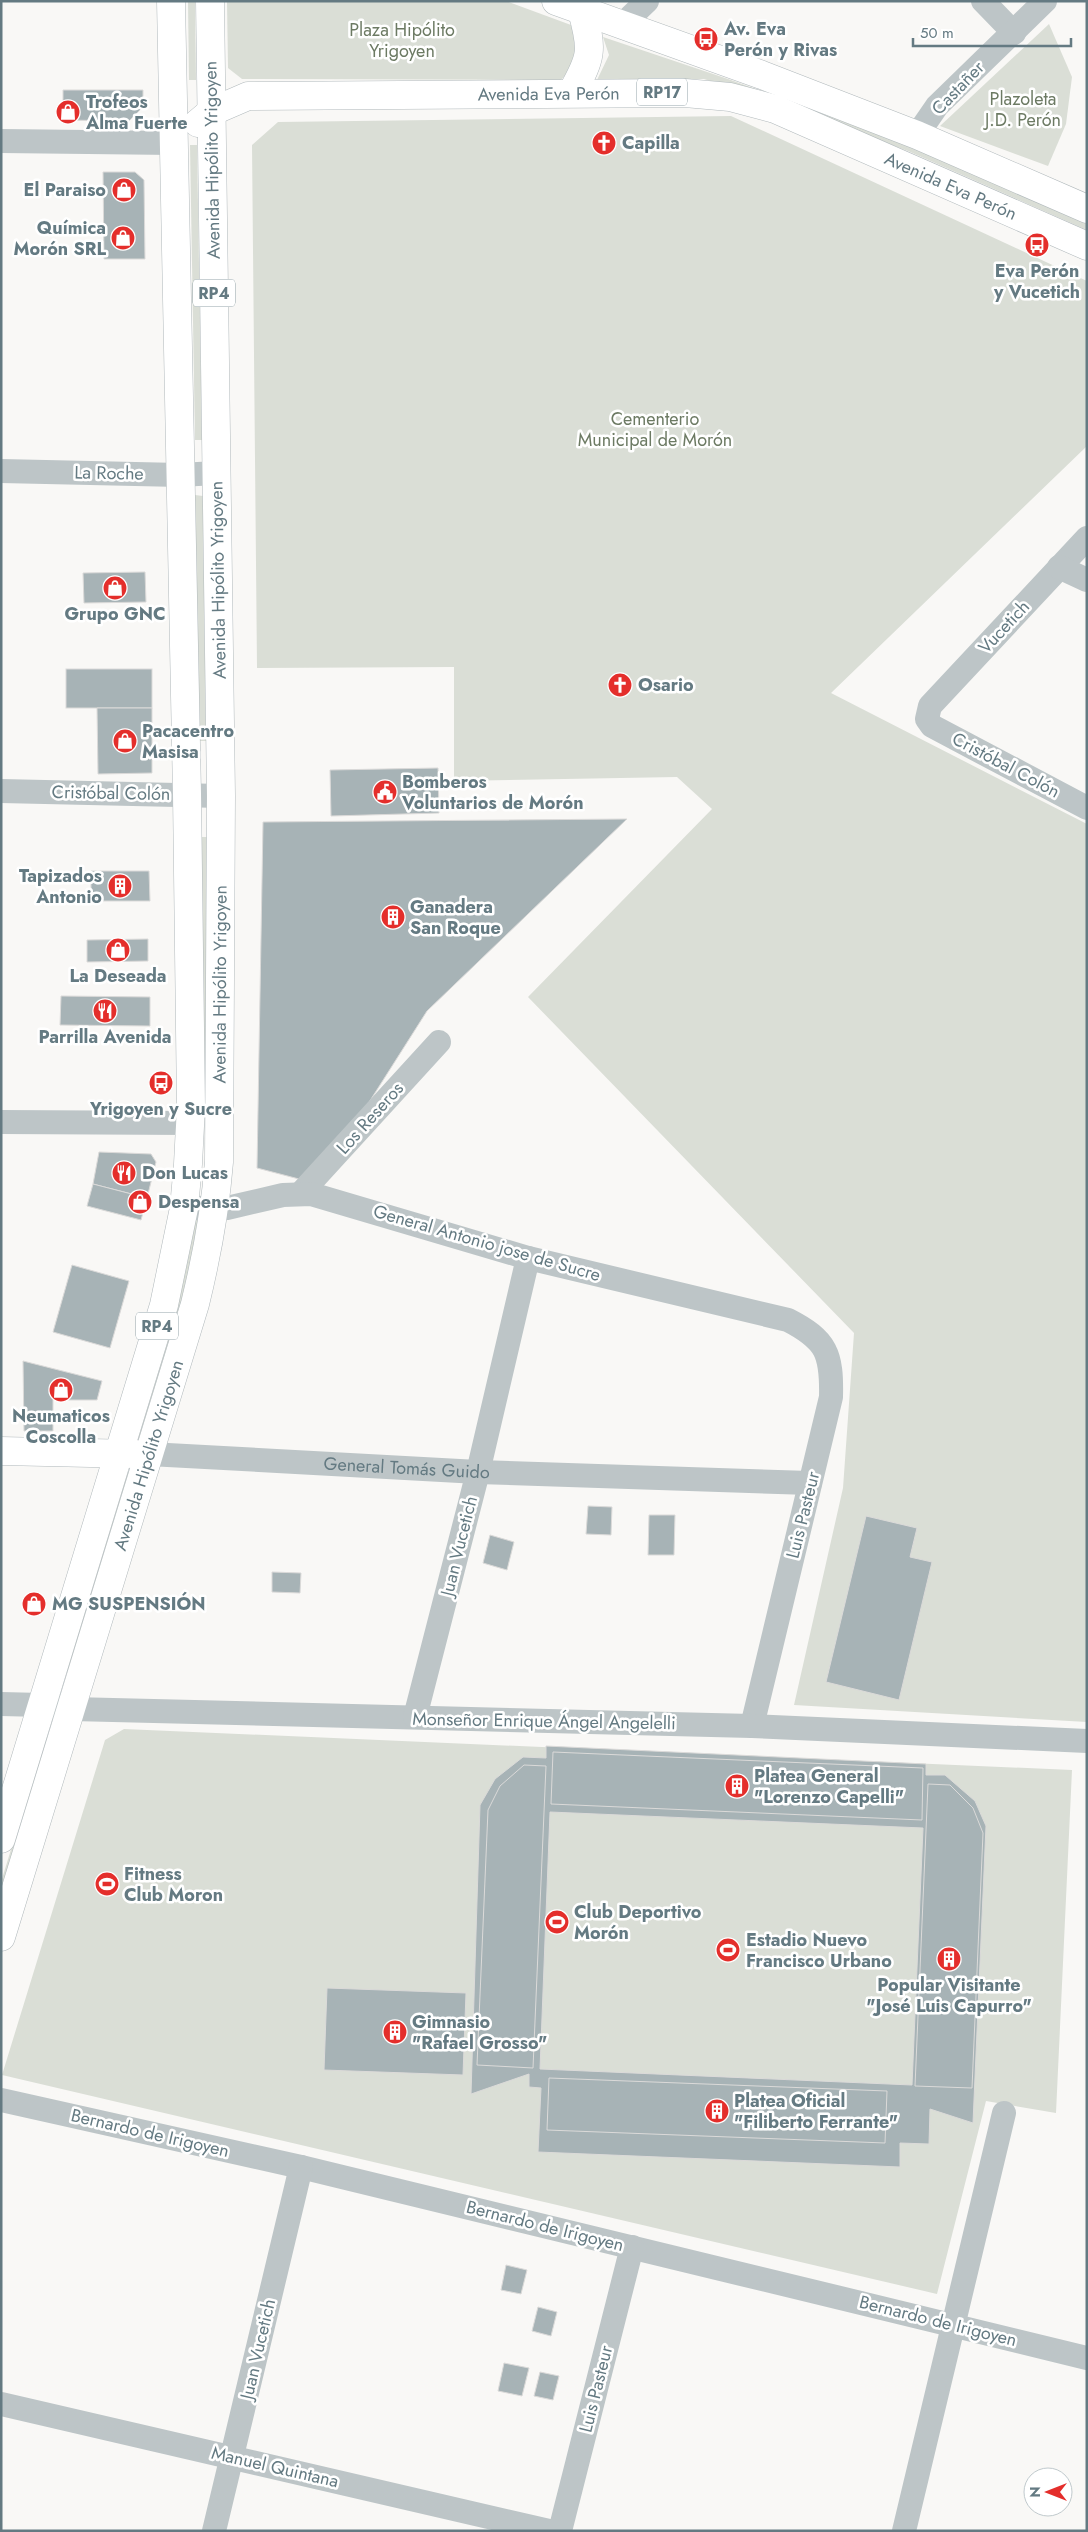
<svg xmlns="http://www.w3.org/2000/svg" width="1088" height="2532" font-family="Jost,sans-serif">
<rect width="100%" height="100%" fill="#f9f8f6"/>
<g fill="#daded6">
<polygon points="188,1 195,1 196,80 189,80"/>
<path d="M 227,1 L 506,1 L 571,25 C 578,50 579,61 561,80 L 242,79 L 228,68 Z"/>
<polygon points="1049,24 1072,77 1066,124 1048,166 940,126"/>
<polygon points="603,37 728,79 911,145 1087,224 1087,230 908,151 803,111 704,79 597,80 609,55"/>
<polygon points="731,116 1087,281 1087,446 831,693 1087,824 1087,1722 794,1705 843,1488 854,1333 528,997 712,809 677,777 454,781 454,667 257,668 252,145 278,122"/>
<polygon points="190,145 197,145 202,440 195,440"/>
<polygon points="195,495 203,496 206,741 199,741"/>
<polygon points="200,837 207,837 210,1102 203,1102"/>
<polygon points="198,1203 205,1205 182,1307 143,1441 136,1439"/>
<polygon points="127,1471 134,1473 71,1673 64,1671"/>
<polygon points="124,1729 1072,1770 1056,2113 986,2101 937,2294 2,2075 105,1740"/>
<polygon points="46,1736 53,1738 1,1907 1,1882"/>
</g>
<g fill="#a7b3b6" stroke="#dbdad9" fill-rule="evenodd">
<polygon points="63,90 143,90 143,107 129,121 63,120"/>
<polygon points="103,172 135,172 144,180 145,259 104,259"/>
<polygon points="145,572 146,602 84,603 83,573"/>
<rect x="66" y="669" width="86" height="39"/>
<polygon points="97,708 152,708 152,773 98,774"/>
<polygon points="438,768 439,813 331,816 330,770"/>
<polygon points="627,819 427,1011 366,1107 299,1179 257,1168 263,822"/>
<polygon points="91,871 149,871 150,901 91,901"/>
<polygon points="148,939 148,961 87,962 87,940"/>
<polygon points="61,996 150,997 150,1026 60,1025"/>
<polygon points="99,1152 151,1154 156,1162 147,1198 93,1184"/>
<polygon points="93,1184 147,1198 141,1220 87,1206"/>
<polygon points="72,1265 129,1281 110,1348 53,1332"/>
<polygon points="23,1361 102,1381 97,1400 53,1400 53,1431 24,1431"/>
<polygon points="588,1506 612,1507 611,1535 586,1534"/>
<polygon points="649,1515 675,1515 674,1555 648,1555"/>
<polygon points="866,1516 917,1528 910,1557 932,1562 899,1700 826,1682"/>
<polygon points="490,1535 514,1542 507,1570 483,1563"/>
<polygon points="272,1572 301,1573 300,1593 272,1592"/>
<path d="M 546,1746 L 926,1764 L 926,1775 L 945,1775 L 975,1801 L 986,1826 L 973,2123 L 930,2109 L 929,2144 L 900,2143 L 900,2167 L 538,2152 L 541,2088 L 529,2087 L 529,2074 L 471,2094 L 480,1805 L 495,1779 L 523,1757 L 546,1758 ZM 550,1812 L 923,1828 L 912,2085 L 540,2069 Z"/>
<polygon points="553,1752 923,1768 922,1820 551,1804"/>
<polygon points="524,1765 546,1766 533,2068 477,2065 488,1810 500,1786"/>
<polygon points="928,1784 950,1785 973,1808 983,1833 972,2088 915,2086"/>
<polygon points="327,1988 466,1993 463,2075 324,2070"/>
<polygon points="549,2078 887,2091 885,2143 547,2130"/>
<polygon points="506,2265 527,2270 521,2294 501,2290"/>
<polygon points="538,2307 557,2312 551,2336 532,2331"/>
<polygon points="504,2363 529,2368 522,2396 498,2391"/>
<polygon points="540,2372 559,2376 553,2400 534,2396"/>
</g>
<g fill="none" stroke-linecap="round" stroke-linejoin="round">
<defs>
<g id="major">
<polyline points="556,1 762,75 917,135 1087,209"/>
<path d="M 572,92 C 592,57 593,50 582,11"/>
<path id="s2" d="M 198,123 L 211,112 L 248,96 L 685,93 L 730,97 L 775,109 L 1087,246"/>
<polyline points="1,1451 135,1454"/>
<polyline points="1,1839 164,1305 184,1208 188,1164 191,1107 187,794 171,1"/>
<path id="s3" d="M 1,1937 L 195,1304 C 207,1255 215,1213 219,1162 L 221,796 L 210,1"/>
</g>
</defs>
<use href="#major" stroke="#b1b9bc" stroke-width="29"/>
<g stroke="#bdc5c7" stroke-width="24">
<polyline points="983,1 1014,33"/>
<polyline points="622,25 647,1"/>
<polyline points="917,135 937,106 1045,1"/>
<polyline points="1,141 174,143"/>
<polyline points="1,471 180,475 216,473"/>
<polyline points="1087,538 930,706 927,719 932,726 1087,808"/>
<polyline points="1059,567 1087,580"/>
<polyline points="1,791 221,796"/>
<polyline points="1,1122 191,1123"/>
<polyline points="301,1193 439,1042"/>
<path d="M 184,1208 L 227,1208 L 283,1195 L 311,1194 L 528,1258 L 788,1320 C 827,1340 832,1354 831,1397 L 752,1726"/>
<path id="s1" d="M 149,1454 L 478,1472 L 810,1483"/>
<polyline points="1,1704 42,1705 72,1709 752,1726 1087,1741"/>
<polyline points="415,1717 478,1472 528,1258"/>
<polyline points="1,2100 301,2167 1087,2358"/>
<polyline points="1,2404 549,2531"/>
<polyline points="214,2531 301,2167"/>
<polyline points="560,2531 632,2247"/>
<polyline points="904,2531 1004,2113"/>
</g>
<use href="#major" stroke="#fff" stroke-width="28"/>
</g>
<defs>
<symbol id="bus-disc" viewBox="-11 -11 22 22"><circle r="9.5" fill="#e42e2b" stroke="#fff"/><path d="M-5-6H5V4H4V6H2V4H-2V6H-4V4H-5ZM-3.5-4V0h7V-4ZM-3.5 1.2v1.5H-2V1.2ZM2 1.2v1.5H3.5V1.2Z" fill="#fff"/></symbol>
<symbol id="shop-disc" viewBox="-11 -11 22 22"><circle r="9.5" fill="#e42e2b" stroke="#fff"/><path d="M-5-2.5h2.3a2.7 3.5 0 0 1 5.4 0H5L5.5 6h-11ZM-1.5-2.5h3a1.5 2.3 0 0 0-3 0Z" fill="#fff"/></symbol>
<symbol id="church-disc" viewBox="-11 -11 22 22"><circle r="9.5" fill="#e42e2b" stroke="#fff"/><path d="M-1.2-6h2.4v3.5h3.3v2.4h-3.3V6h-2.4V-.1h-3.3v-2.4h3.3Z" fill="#fff"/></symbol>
<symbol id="civic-disc" viewBox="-11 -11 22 22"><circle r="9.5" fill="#e42e2b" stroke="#fff"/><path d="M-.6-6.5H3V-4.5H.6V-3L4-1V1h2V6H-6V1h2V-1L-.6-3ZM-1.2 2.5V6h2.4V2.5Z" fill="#fff"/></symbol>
<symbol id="building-disc" viewBox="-11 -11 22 22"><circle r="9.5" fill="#e42e2b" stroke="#fff"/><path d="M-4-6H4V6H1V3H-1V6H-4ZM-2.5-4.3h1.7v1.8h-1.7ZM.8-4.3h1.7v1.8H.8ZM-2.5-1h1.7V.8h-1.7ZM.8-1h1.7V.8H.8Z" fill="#fff"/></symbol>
<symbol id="restaurant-disc" viewBox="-11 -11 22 22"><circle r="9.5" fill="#e42e2b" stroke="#fff"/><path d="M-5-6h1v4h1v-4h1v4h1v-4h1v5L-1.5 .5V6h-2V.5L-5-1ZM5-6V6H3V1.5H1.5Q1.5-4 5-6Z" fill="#fff"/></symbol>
<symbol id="stadium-disc" viewBox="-11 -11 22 22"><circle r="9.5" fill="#e42e2b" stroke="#fff"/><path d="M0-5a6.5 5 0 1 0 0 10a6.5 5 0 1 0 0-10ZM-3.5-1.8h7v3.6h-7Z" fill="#fff"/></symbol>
</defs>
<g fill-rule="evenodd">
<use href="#bus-disc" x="692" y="25" width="28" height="28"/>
<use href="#shop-disc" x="54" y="98" width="28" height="28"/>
<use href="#church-disc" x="590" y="129" width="28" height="28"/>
<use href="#shop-disc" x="110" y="176" width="28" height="28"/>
<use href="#shop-disc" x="109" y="224" width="28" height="28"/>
<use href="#bus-disc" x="1023" y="231" width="28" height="28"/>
<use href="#shop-disc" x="101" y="574" width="28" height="28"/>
<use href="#church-disc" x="606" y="671" width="28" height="28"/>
<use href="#shop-disc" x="111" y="727" width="28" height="28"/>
<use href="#civic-disc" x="371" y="778" width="28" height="28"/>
<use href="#building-disc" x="106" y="872" width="28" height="28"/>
<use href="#building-disc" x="379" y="903" width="28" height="28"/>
<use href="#shop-disc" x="104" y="936" width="28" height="28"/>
<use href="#restaurant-disc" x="91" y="997" width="28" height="28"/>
<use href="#bus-disc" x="147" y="1069" width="28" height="28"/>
<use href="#restaurant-disc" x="110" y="1159" width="28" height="28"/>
<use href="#shop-disc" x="126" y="1188" width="28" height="28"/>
<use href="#shop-disc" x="47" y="1376" width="28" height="28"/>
<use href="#shop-disc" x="20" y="1590" width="28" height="28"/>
<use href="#building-disc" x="723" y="1772" width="28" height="28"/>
<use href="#stadium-disc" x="93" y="1870" width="28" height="28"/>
<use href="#stadium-disc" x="543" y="1908" width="28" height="28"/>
<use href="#stadium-disc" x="714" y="1936" width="28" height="28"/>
<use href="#building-disc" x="935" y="1945" width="28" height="28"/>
<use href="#building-disc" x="381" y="2018" width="28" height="28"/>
<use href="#building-disc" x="703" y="2097" width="28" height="28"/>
</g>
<g text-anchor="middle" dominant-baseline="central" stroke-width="5" stroke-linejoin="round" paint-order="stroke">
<g fill="#fff" stroke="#92a2a8" stroke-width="1">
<rect x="637" y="78.5" width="50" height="27" rx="4"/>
<rect x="193" y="279.5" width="42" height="27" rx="4"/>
<rect x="136" y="1312.5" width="42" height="27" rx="4"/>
</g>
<g font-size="16" font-weight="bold" fill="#647a82">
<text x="662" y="92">RP17</text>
<text x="214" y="293">RP4</text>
<text x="157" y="1326">RP4</text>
</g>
<g font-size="18" font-weight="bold" fill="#647a82" stroke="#fff" text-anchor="start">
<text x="724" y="29">Av. Eva<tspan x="724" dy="21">Perón y Rivas</tspan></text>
<text x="86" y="102">Trofeos<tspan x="86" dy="21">Alma Fuerte</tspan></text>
<text x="622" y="143">Capilla</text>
<text x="106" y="190" text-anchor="end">El Paraiso</text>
<text x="106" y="228" text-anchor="end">Química<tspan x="106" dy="21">Morón SRL</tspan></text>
<text x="1037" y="271" text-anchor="middle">Eva Perón<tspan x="1037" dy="21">y Vucetich</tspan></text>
<text x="115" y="614" text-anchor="middle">Grupo GNC</text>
<text x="638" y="685">Osario</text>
<text x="142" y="731">Pacacentro<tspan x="142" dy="21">Masisa</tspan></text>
<text x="402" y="782">Bomberos<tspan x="402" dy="21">Voluntarios de Morón</tspan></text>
<text x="102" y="876" text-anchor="end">Tapizados<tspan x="102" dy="21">Antonio</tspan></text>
<text x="410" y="907">Ganadera<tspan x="410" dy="21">San Roque</tspan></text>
<text x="118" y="976" text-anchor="middle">La Deseada</text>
<text x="105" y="1037" text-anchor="middle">Parrilla Avenida</text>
<text x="161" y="1109" text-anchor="middle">Yrigoyen y Sucre</text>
<text x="142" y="1173">Don Lucas</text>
<text x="158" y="1202">Despensa</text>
<text x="61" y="1416" text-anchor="middle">Neumaticos<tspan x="61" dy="21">Coscolla</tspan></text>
<text x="52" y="1604">MG SUSPENSIÓN</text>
<text x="754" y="1776">Platea General<tspan x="754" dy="21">"Lorenzo Capelli"</tspan></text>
<text x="124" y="1874">Fitness<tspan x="124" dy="21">Club Moron</tspan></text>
<text x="574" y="1912">Club Deportivo<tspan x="574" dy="21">Morón</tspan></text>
<text x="746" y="1940">Estadio Nuevo<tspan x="746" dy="21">Francisco Urbano</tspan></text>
<text x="949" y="1985" text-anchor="middle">Popular Visitante<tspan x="949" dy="21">"José Luis Capurro"</tspan></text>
<text x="412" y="2022">Gimnasio<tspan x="412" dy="21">"Rafael Grosso"</tspan></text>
<text x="734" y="2101">Platea Oficial<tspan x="734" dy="21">"Filiberto Ferrante"</tspan></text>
</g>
<g font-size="18" fill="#6c7a63" stroke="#fff">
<text x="402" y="30">Plaza Hipólito<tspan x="402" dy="21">Yrigoyen</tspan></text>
<text x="1023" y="99">Plazoleta<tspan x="1023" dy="21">J.D. Perón</tspan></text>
<text x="655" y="419">Cementerio<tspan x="655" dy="21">Municipal de Morón</tspan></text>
</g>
<g font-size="18" fill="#647a82" stroke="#fff">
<text transform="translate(958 88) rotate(-46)">Castañer</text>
<text stroke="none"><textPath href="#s2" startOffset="358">Avenida Eva Perón</textPath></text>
<text transform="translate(212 160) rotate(-91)">Avenida Hipólito Yrigoyen</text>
<text stroke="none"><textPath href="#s2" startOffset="778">Avenida Eva Perón</textPath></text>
<text transform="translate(109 473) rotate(1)">La Roche</text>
<text transform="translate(218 580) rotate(-91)">Avenida Hipólito Yrigoyen</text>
<text transform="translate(1004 627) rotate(-47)">Vucetich</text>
<text transform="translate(1006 765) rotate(28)">Cristóbal Colón</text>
<text transform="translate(111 793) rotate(1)">Cristóbal Colón</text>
<text stroke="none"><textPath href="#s3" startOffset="984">Avenida Hipólito Yrigoyen</textPath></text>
<text transform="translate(370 1118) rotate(-48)">Los Reseros</text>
<text transform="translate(487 1243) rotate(16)">General Antonio jose de Sucre</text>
<text stroke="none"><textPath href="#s3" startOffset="504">Avenida Hipólito Yrigoyen</textPath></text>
<text stroke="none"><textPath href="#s1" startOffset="258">General Tomás Guido</textPath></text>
<text transform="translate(803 1515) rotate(-76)">Luis Pasteur</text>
<text transform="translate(459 1546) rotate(-76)">Juan Vucetich</text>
<text transform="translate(544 1721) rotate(1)">Monseñor Enrique Ángel Angelelli</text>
<text transform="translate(150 2133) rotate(13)">Bernardo de Irigoyen</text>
<text transform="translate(545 2226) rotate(14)">Bernardo de Irigoyen</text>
<text transform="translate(938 2321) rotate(14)">Bernardo de Irigoyen</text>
<text transform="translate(258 2349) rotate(-77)">Juan Vucetich</text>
<text transform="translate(596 2389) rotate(-76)">Luis Pasteur</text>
<text transform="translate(275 2467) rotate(13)">Manuel Quintana</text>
</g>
</g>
<rect width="1088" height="2532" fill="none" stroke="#647a82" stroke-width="5"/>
<g transform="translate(1048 2492) rotate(270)"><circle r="24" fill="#ffffff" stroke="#c1cacd"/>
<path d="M0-4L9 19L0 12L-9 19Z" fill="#e42e2b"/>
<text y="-8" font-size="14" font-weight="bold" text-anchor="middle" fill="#647a82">N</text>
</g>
<path d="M913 38v8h158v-8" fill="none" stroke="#647a82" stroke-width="2.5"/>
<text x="920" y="38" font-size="15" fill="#647a82" stroke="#ffffff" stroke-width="4" paint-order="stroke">50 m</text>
</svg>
